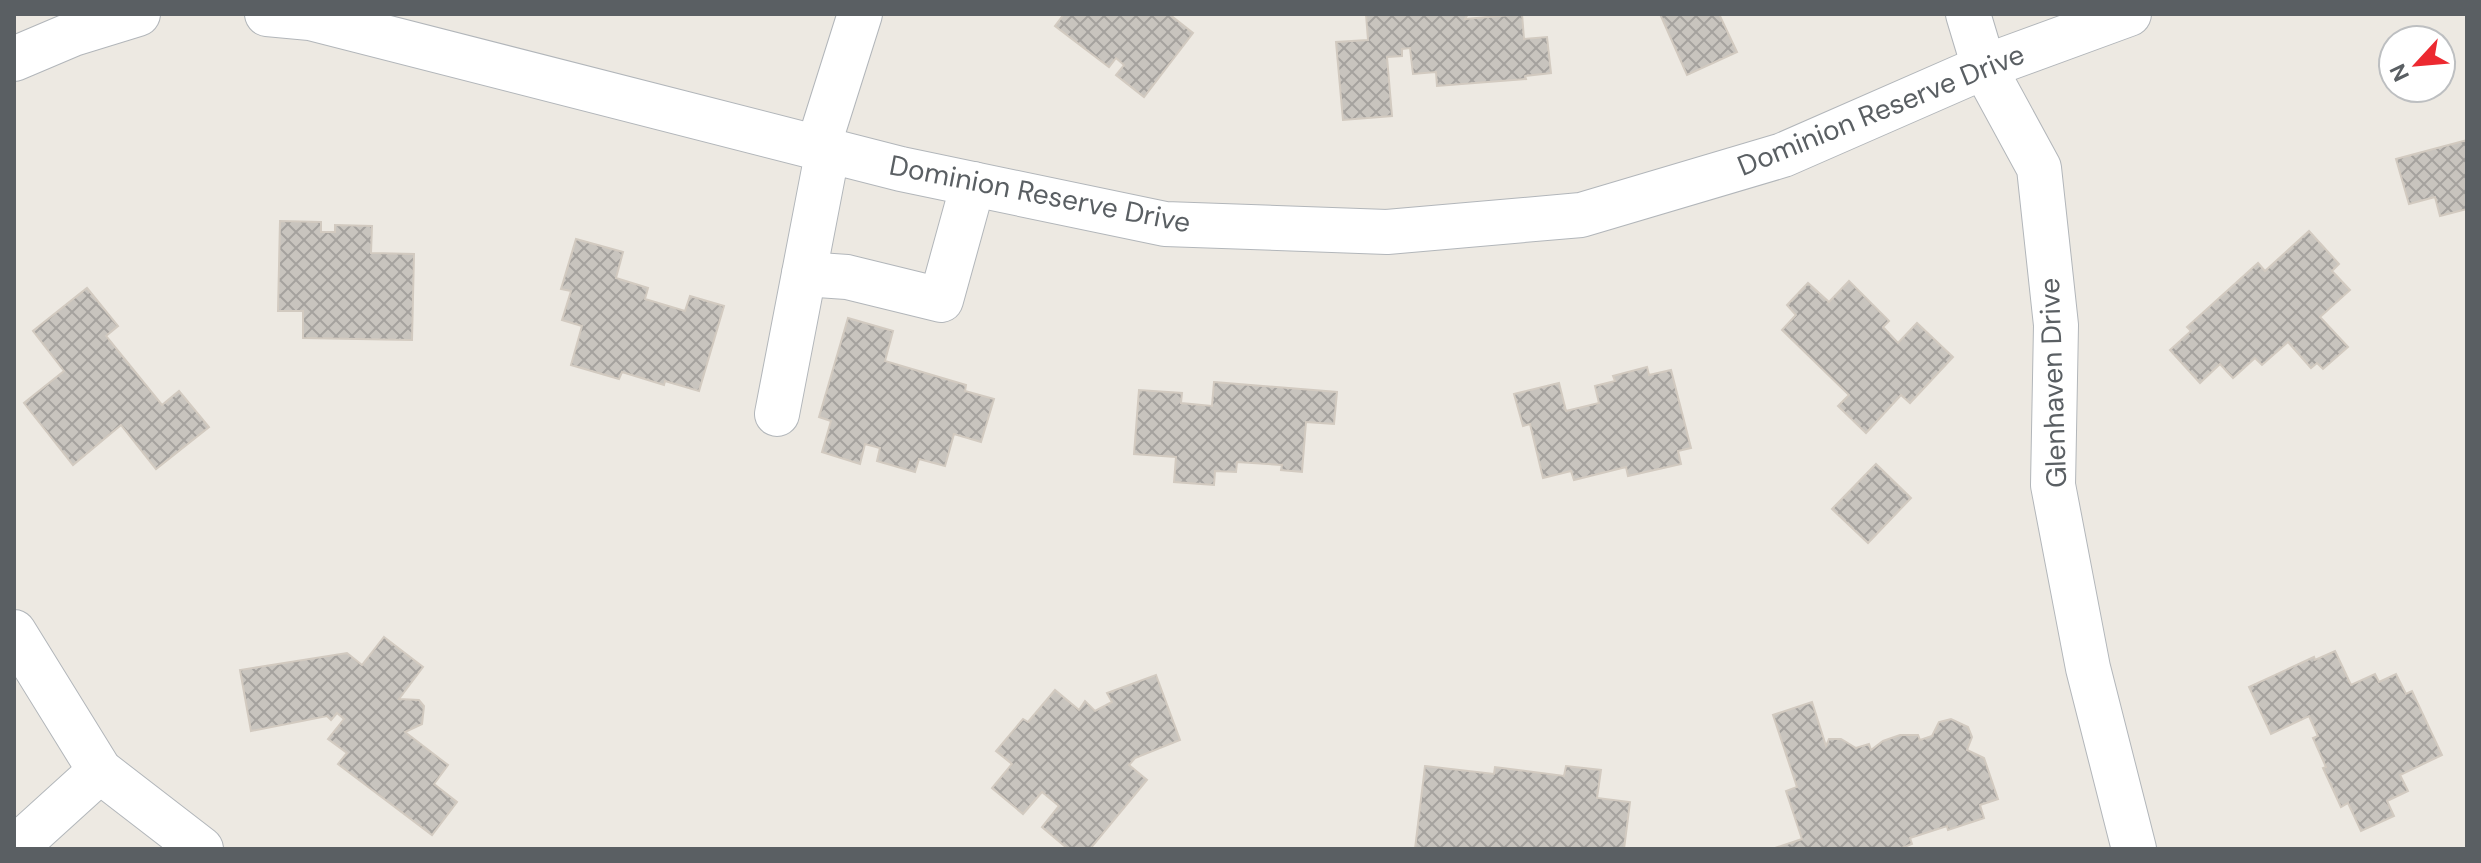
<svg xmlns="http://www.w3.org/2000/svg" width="2481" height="863" font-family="'DM Sans',sans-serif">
<defs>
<pattern id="building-cross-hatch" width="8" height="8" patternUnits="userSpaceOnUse" patternTransform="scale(2)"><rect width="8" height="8" fill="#c8c4be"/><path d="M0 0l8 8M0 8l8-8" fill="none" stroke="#a5a29e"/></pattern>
</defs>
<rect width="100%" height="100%" fill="#ede9e2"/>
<g fill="url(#building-cross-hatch)" stroke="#d2cac0" stroke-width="2">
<polygon points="1064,14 1169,14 1193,33 1144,97 1116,75 1124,65 1116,58 1109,67 1055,26"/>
<polygon points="1366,14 1468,14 1465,19 1522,14 1524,39 1547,37 1551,73 1525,76 1526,79 1437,86 1436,72 1413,74 1410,48 1402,49 1402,56 1387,57 1392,116 1343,120 1336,42 1368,40"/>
<polygon points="1660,14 1719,14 1737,52 1687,75"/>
<polygon points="2467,140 2467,209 2440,216 2435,197 2409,204 2396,159"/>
<polygon points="280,221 321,222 321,232 335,232 335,225 372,226 371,253 414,254 412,340 303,338 303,311 278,311"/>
<polygon points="2309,231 2339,264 2332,271 2350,290 2320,317 2348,347 2323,369 2317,363 2311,368 2288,342 2262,365 2255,358 2233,378 2220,364 2200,383 2170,350 2191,331 2187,327 2258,263 2265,271"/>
<polygon points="576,239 623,252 616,278 648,288 645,299 685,311 690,296 724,306 699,391 665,381 664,385 622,372 619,379 571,365 582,326 562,320 571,291 561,289"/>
<polygon points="1849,281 1889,321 1883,327 1898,343 1917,323 1953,357 1910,403 1901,395 1866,433 1838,406 1849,395 1782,330 1796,315 1787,305 1808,283 1829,302"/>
<polygon points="87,288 118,326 106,336 162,405 179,391 209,427 156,469 121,425 73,465 24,403 64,371 33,331"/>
<polygon points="848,318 893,331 885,361 966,385 965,391 994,399 981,442 954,434 945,466 919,459 915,472 877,461 880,448 865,444 860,464 822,452 831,421 819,417"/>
<polygon points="1647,367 1649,375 1671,370 1691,448 1678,451 1681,464 1628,476 1626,467 1574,480 1571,471 1543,478 1530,424 1523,426 1514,394 1559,383 1566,411 1599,403 1595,386 1615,381 1613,376"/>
<polygon points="1214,382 1337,392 1334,424 1306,422 1302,472 1281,470 1282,465 1237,462 1236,472 1215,471 1214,485 1174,482 1176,457 1134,454 1139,390 1182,393 1181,403 1212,406"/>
<polygon points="1876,464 1911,498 1868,543 1832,509"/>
<polygon points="384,637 423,667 399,699 419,700 424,706 422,724 405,732 448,765 434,784 457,802 432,835 338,764 347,753 328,739 344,719 337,713 331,720 327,716 251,731 240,670 347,653 362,665"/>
<polygon points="2335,651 2351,685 2375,674 2379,682 2396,674 2406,694 2412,691 2442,755 2400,775 2408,791 2387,801 2394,816 2361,831 2348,803 2341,807 2323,768 2326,767 2313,738 2318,736 2309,716 2271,734 2249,687 2314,657 2315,660"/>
<polygon points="1156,675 1180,740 1135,758 1129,765 1147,780 1090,849 1068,849 1042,827 1059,806 1042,792 1023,814 992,788 1012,764 996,751 1023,719 1028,722 1055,690 1079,710 1085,701 1095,711 1112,702 1107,693"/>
<polygon points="1812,702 1826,746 1829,739 1841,739 1856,748 1869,744 1871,750 1883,741 1900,735 1918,735 1920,740 1932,736 1939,722 1951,719 1968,727 1972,737 1967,750 1984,758 1998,799 1980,805 1984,818 1948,830 1947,826 1910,838 1912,844 1899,849 1772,849 1802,839 1786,791 1797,787 1773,715"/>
<polygon points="1425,766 1494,774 1495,767 1564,776 1566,766 1601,770 1597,798 1630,802 1624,849 1415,849"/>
</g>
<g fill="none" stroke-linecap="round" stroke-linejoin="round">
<defs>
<g id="minor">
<polyline points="267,14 310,18 901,169 1165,224 1387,232 1581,215 1783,155 1984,67 2129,14"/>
<polyline points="1968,14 1984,67 2039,168 2056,325 2053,485 2088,668 2134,849"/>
<polyline points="14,59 73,34 138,14"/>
<polyline points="818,147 860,14"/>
<polyline points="804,274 847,277 941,300 973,184"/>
<polyline points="777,414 828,149"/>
<polyline points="14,632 100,771 201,849"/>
<polyline points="14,849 100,771"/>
</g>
</defs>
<use href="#minor" stroke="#b2b6ba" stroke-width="46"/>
<use href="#minor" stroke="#fff" stroke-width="44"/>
</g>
<g text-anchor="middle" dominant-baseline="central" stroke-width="6" stroke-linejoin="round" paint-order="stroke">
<g font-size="28" fill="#5a5f63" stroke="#fff">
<text transform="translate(1881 110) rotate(-22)">Dominion Reserve Drive</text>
<text transform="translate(1040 194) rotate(11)">Dominion Reserve Drive</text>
<text transform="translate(2053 383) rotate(-92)">Glenhaven Drive</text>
</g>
</g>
<rect width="2481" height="863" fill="none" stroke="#5a5f63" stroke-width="32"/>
<g transform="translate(2417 64) rotate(244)"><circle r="38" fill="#ffffff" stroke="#bdbfc1" stroke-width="2"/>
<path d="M0-6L14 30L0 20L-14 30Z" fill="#ec2930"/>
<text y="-12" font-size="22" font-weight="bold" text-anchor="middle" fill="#5a5f63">N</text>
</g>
</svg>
